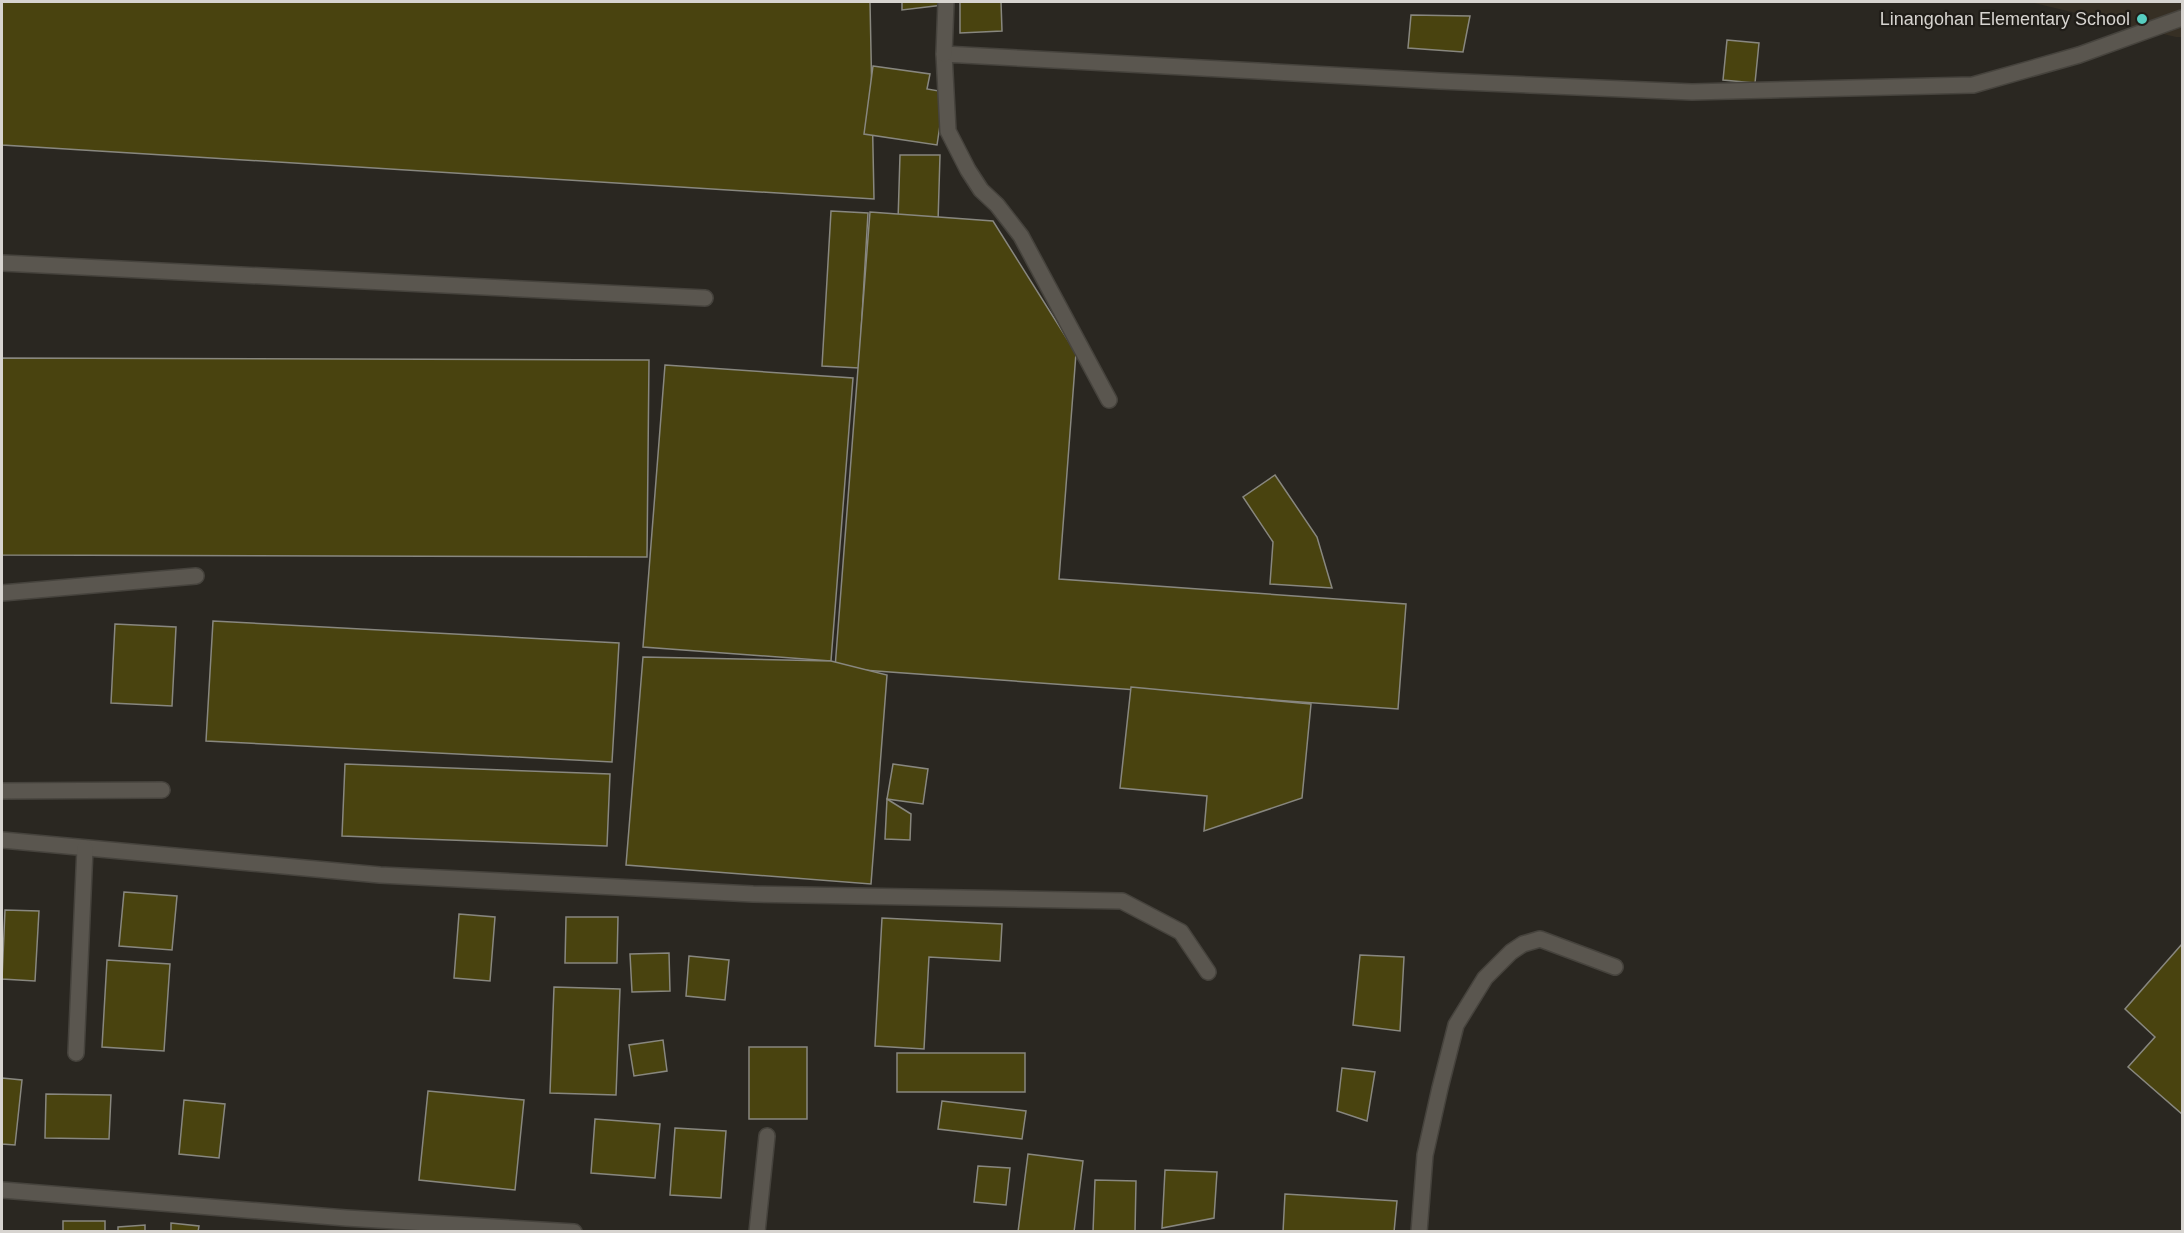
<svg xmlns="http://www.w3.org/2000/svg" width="2184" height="1233" font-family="Helvetica,sans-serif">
<rect width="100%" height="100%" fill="#2a2721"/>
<polygon fill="#362f24" points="2030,2 2182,2 2182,37 2176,37"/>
<g fill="#49430f" stroke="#88877f" stroke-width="1.5">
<polygon points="2,2 870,2 874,199 2,145"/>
<polygon points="902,2 943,2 943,5 902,10"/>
<polygon points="960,2 1001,2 1002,31 960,33"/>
<polygon points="1411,15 1470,16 1463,52 1408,48"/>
<polygon points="1727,40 1759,43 1755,83 1723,80"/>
<polygon points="873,66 930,74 927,89 945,92 937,145 864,134"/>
<polygon points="900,155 940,155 938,222 898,221"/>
<polygon points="831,211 868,213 859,368 822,366"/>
<polygon points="870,212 993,221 1076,353 1059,579 1406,604 1398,709 835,668"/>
<polygon points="2,358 649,360 647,557 2,555"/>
<polygon points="665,365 853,378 831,661 643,647"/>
<polygon points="1275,475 1317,537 1332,588 1270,584 1273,542 1243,497"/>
<polygon points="213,621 619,643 612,762 206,741"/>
<polygon points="115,624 176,627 172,706 111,703"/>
<polygon points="643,657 831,661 887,675 871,884 626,865"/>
<polygon points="1131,687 1311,704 1302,798 1204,831 1207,796 1120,788"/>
<polygon points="345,764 610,774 607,846 342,836"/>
<polygon points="893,764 928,769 923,804 887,799"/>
<polygon points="887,799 911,814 910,840 885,839"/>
<polygon points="124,892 177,896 172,950 119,946"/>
<polygon points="5,910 39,911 35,981 2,979"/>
<polygon points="459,914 495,917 490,981 454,978"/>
<polygon points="566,917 618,917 617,963 565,963"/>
<polygon points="882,918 1002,924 1000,961 929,957 924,1049 875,1046"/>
<polygon points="2182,944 2182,1114 2128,1067 2155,1037 2125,1009"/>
<polygon points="669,953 670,991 632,992 630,954"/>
<polygon points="1360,955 1404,957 1400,1031 1353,1025"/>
<polygon points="689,956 729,960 725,1000 686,996"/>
<polygon points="107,960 170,964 164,1051 102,1047"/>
<polygon points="554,987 620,989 616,1095 550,1093"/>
<polygon points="663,1040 667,1071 634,1076 629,1045"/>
<rect x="749" y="1047" width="58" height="72"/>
<rect x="897" y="1053" width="128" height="39"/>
<polygon points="1342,1068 1375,1072 1367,1121 1337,1111"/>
<polygon points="2,1078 22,1080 15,1145 2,1144"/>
<polygon points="428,1091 524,1100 515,1190 419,1180"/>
<polygon points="46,1094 111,1095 109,1139 45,1138"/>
<polygon points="184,1100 225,1104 219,1158 179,1154"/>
<polygon points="942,1101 1026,1111 1022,1139 938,1129"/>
<polygon points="595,1119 660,1124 655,1178 591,1173"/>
<polygon points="675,1128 726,1131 721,1198 670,1195"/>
<polygon points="1028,1154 1083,1161 1074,1232 1018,1232"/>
<polygon points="978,1166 1010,1168 1006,1205 974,1202"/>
<polygon points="1165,1170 1217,1172 1214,1218 1162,1228"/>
<polygon points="1095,1180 1136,1181 1135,1232 1093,1232"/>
<polygon points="1285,1194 1397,1201 1394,1232 1283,1232"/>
<rect x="63" y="1221" width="42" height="11"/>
<polygon points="171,1223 199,1226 198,1232 171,1232"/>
<polygon points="145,1225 145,1232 118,1232 118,1227"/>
</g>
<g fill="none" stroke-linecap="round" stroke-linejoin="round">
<defs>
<g id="lane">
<polyline points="2,263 705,298"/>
<polyline points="1109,400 1021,236 997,205 981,190 968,170 948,131 944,54 1440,81 1692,92 1973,85 2079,55 2182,18"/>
<polyline points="2,593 196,576"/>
<polyline points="2,791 162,790"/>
</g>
<g id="street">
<polyline points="944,54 946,2"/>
<polyline points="2,840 380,875 753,894 1122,901 1181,932 1208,972"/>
<polyline points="76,1053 85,848"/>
<polyline points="2,1190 346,1218 574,1232"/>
<polyline points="757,1232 767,1136"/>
<polyline points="1419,1232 1425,1155 1440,1088 1456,1025 1485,978 1511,952 1523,944 1540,939 1615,967"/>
</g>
</defs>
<use href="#lane" stroke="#46433d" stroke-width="18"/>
<use href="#street" stroke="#46433d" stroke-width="18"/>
<use href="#lane" stroke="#5a564f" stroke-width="15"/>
<use href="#street" stroke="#5a564f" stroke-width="15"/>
</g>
<circle fill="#57cec1" stroke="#201d18" stroke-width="2" cx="2142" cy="19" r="6"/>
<g text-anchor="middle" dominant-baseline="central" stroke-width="4.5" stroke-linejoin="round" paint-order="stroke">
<g font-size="18" fill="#d7d4d0" stroke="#201d18" text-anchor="end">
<text x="2130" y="19">Linangohan Elementary School</text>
</g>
</g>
<rect width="2184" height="1233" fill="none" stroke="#d7d4d0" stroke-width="6"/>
</svg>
